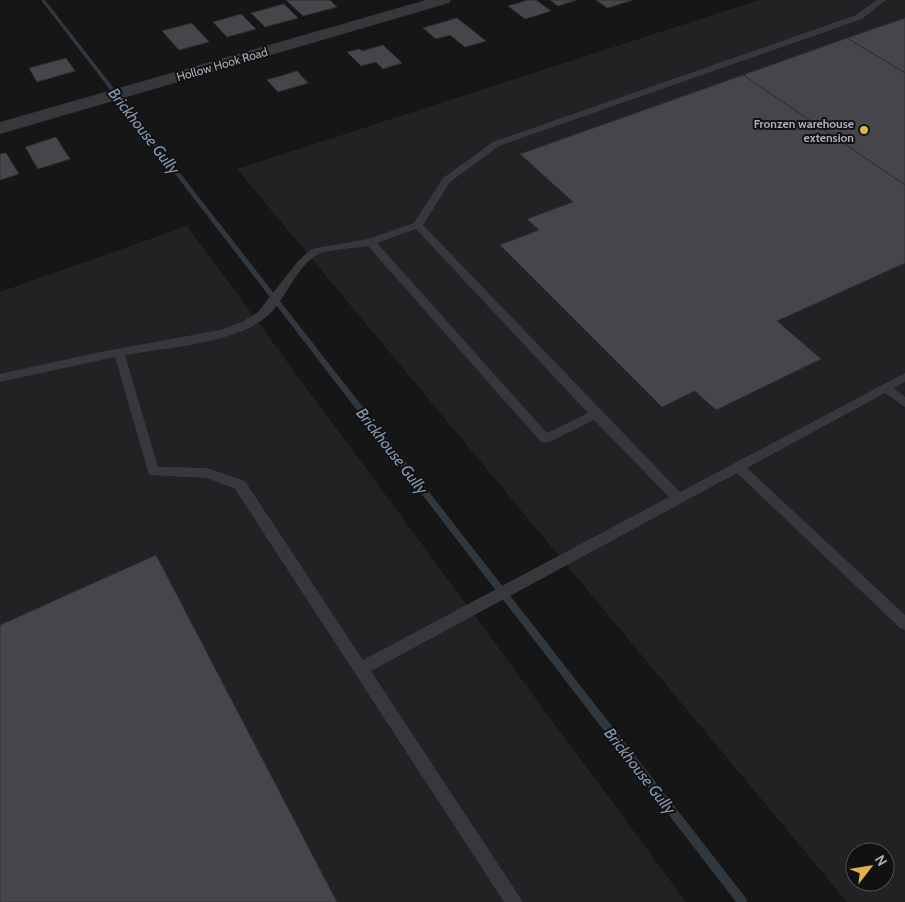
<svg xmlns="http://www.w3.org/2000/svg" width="905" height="902" font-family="Cabin,sans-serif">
<rect width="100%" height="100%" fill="#161617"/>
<g fill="#222224" fill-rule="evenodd">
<path d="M 759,0 L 905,0 L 905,902 L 847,902 L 237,169 ZM 855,852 L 885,852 L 885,882 L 855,882 Z"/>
<polygon points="187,226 686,902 0,902 0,292"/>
</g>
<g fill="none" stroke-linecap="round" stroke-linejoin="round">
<polygon fill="#30383f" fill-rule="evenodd" points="41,0 45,0 746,898 747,902 736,902"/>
</g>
<g fill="#45464a" stroke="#303033">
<polygon points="286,0 330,0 337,7 303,16"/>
<polygon points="528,0 536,0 551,11 525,19 508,6"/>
<polygon points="550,0 577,0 558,6"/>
<polygon points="596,0 633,0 607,8"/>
<polygon points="284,4 298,18 265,27 251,13"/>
<polygon points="241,14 256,29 227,37 213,22"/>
<polygon points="457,18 486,41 465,47 450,35 436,39 423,28"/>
<polygon points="905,18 905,73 847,38"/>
<polygon points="192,23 209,42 179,50 162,31"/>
<polygon points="847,38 905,73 905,185 743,75"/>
<polygon points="383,45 402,63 383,69 376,62 361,66 347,52 360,49 362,51"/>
<polygon points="66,58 75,71 37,82 29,68"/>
<polygon points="297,71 308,83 278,92 267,80"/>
<polygon points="743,75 905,185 905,263 777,321 821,359 716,410 695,391 662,407 500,245 539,230 527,219 573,202 520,154"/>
<polygon points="56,137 70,159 38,169 25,147"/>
<polygon points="6,153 19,174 0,180 0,154"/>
<polygon points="156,555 337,902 0,902 0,625"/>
</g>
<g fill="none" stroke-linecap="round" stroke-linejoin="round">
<path fill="#37383c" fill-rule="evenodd" d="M 877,0 L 886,0 L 862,19 L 499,146 L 450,182 L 423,225 L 680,492 L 905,373 L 905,382 L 894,388 L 905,397 L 905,407 L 885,393 L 747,468 L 905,615 L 905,630 L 900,628 L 737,473 L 371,671 L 523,902 L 504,902 L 235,489 L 207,478 L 149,475 L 115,357 L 0,382 L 0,374 L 95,353 L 220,330 L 242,322 L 258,312 L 298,261 L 312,249 L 368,239 L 414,223 L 443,178 L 493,142 L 856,15 ZM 416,229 L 588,413 L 547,433 L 377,243 ZM 368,246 L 541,442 L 549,442 L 594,420 L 669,497 L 363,660 L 245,481 L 207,468 L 158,467 L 125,355 C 165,348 234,343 265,318 C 286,302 294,267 319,254 C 327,250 356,248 368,246 Z"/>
<polygon fill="#37383c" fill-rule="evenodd" points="426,0 451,0 449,3 0,134 0,122"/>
</g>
<circle fill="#e2b244" stroke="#111112" stroke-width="2" cx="864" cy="130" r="5"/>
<g text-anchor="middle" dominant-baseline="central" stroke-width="4" stroke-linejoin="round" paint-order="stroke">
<g font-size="12" fill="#a9adb6" stroke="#111112">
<text transform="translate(222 64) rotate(-16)">Hollow Hook Road</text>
</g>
<g font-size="12" font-weight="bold" fill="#a9adb6" stroke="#111112" text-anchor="end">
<text x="854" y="123">Fronzen warehouse<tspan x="854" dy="14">extension</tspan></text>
</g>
<g font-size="16" font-style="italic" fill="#8399ae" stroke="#111112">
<text transform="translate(144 131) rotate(52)">Brickhouse Gully</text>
<text transform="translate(392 451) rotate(52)">Brickhouse Gully</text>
<text transform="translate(640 771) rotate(52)">Brickhouse Gully</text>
</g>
</g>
<g transform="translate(870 867) rotate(59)"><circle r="24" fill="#111112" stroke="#4e4f54"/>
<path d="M0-4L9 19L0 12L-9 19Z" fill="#e2b244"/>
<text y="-8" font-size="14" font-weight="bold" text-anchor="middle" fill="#a9adb6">N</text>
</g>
</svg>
